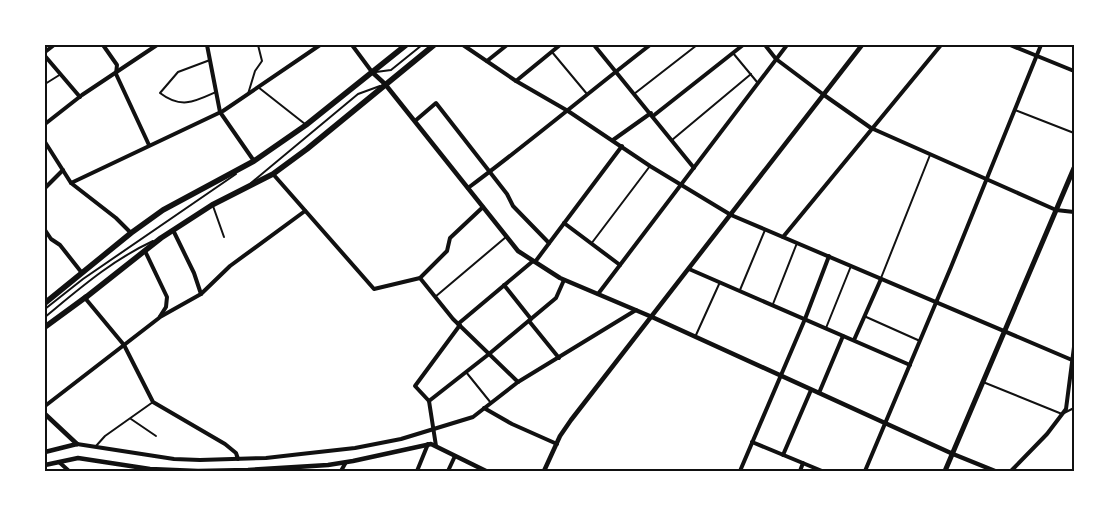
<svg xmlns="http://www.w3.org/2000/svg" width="1119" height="516" font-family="Lato,sans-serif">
<rect width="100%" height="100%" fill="#fff"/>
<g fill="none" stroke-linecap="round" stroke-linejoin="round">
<g stroke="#111" stroke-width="2">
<polyline points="552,52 587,94"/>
<polyline points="733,53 757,82"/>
<path d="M 210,60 L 178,72 L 160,93 C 181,109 194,102 216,92"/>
<polyline points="376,72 391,70 422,45"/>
<polyline points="45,84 61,74"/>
<polyline points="258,87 305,124"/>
<polyline points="248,94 255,71 262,61 258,45"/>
<polyline points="634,94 697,45"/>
<polyline points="1015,110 1074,133"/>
<polyline points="672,140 751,74"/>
<polyline points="251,183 358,94 380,86"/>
<polyline points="213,206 224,237"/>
<polyline points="591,244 650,166"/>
<polyline points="881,278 930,155"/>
<polyline points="740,290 765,230"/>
<polyline points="435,297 506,237"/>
<polyline points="773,304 797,243"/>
<polyline points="45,309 83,279 236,174"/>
<polyline points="864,316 920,341"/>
<path d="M 45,317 C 79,289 112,260 153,241"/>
<polyline points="826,328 851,266"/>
<polyline points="696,335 720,282"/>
<polyline points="466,372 491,403"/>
<polyline points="983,382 1062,414 1074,408"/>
<polyline points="131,419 156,436"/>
<polyline points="96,446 105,436 153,402"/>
</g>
<g stroke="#111" stroke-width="4">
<polyline points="103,45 117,65 116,74 149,145"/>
<polyline points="207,45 220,112 254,161"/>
<polyline points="352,45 372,72"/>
<polyline points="463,45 516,81 568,111 650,166 731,215 1072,360"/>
<polyline points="594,45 694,168"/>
<polyline points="765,45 776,59 824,95 871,128 1056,210 1074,212"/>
<polyline points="1010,45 1074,71"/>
<polyline points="45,52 54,45"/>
<polyline points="45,56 80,97"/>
<polyline points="487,61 507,45"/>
<polyline points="516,81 560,45"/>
<polyline points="653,116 743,45"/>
<polyline points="415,121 436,103 507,194 513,206 549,243"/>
<polyline points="45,124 82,95 157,45"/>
<polyline points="613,140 651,113"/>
<polyline points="45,142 71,183 116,218 131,233"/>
<polyline points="273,174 374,289 420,278 447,251 450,238 483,207"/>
<polyline points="71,183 223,111 320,45"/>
<polyline points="45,188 63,170"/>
<path d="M 468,188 C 530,142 589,92 650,45"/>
<polyline points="564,223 620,265"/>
<polyline points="45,230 51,239 60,245 82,273"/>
<polyline points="173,230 194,273 201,294"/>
<polyline points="783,237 941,45"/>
<polyline points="535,262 622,146"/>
<polyline points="689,269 910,365"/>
<polyline points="420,278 453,319 518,382"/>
<polyline points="504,285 531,319"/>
<polyline points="598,294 787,45"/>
<polyline points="85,298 124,345 153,402 225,444 236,453 238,459"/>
<polyline points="160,317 201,294 230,266 305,211"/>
<polyline points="529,321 559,358"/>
<polyline points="458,324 533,261"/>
<polyline points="854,340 881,279"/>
<polyline points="819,393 843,336"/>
<polyline points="429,401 489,354 556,298 564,280"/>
<polyline points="45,406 159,318 166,307 167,297 145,251"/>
<polyline points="484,408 512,424 557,444"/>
<polyline points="752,442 822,471"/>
<polyline points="77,444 174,459 200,460 266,458 301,454 355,448 401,439 473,417 518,382 636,310"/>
<polyline points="436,446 429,401 415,386 460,325"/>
<polyline points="783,455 811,390"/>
<polyline points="59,462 69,471"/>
<polyline points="341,471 346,462"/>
<polyline points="417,471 428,444"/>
<polyline points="448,471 455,456"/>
<polyline points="740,471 805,319 829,256"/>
<polyline points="800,471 803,463"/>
<polyline points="865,471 951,267 1041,45"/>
<polyline points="1011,471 1047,434 1066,409 1074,347"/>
</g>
<g stroke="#111" stroke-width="4.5">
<polyline points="372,72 385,84 518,251 560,278 652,317 953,454 995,471"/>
<polyline points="45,414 77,444"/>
<polyline points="45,452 77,444"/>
<polyline points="45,465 78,458 150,469 198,471 248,470 328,465 353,461 431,444 486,471"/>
<polyline points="544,471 560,436 571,420 862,45"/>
</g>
<polyline stroke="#111" stroke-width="5" points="945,471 1074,168"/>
<g stroke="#111" stroke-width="5.5">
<polyline points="85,298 161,238 212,205 273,174 307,149 434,45"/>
<polyline points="45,303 131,233 163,210 254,161 306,125 406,45"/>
<polyline points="45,327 86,297"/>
</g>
</g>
<rect width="1119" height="516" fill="none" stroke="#ffffff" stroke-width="92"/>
<rect x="46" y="46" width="1027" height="424" fill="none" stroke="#111" stroke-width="2"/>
</svg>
